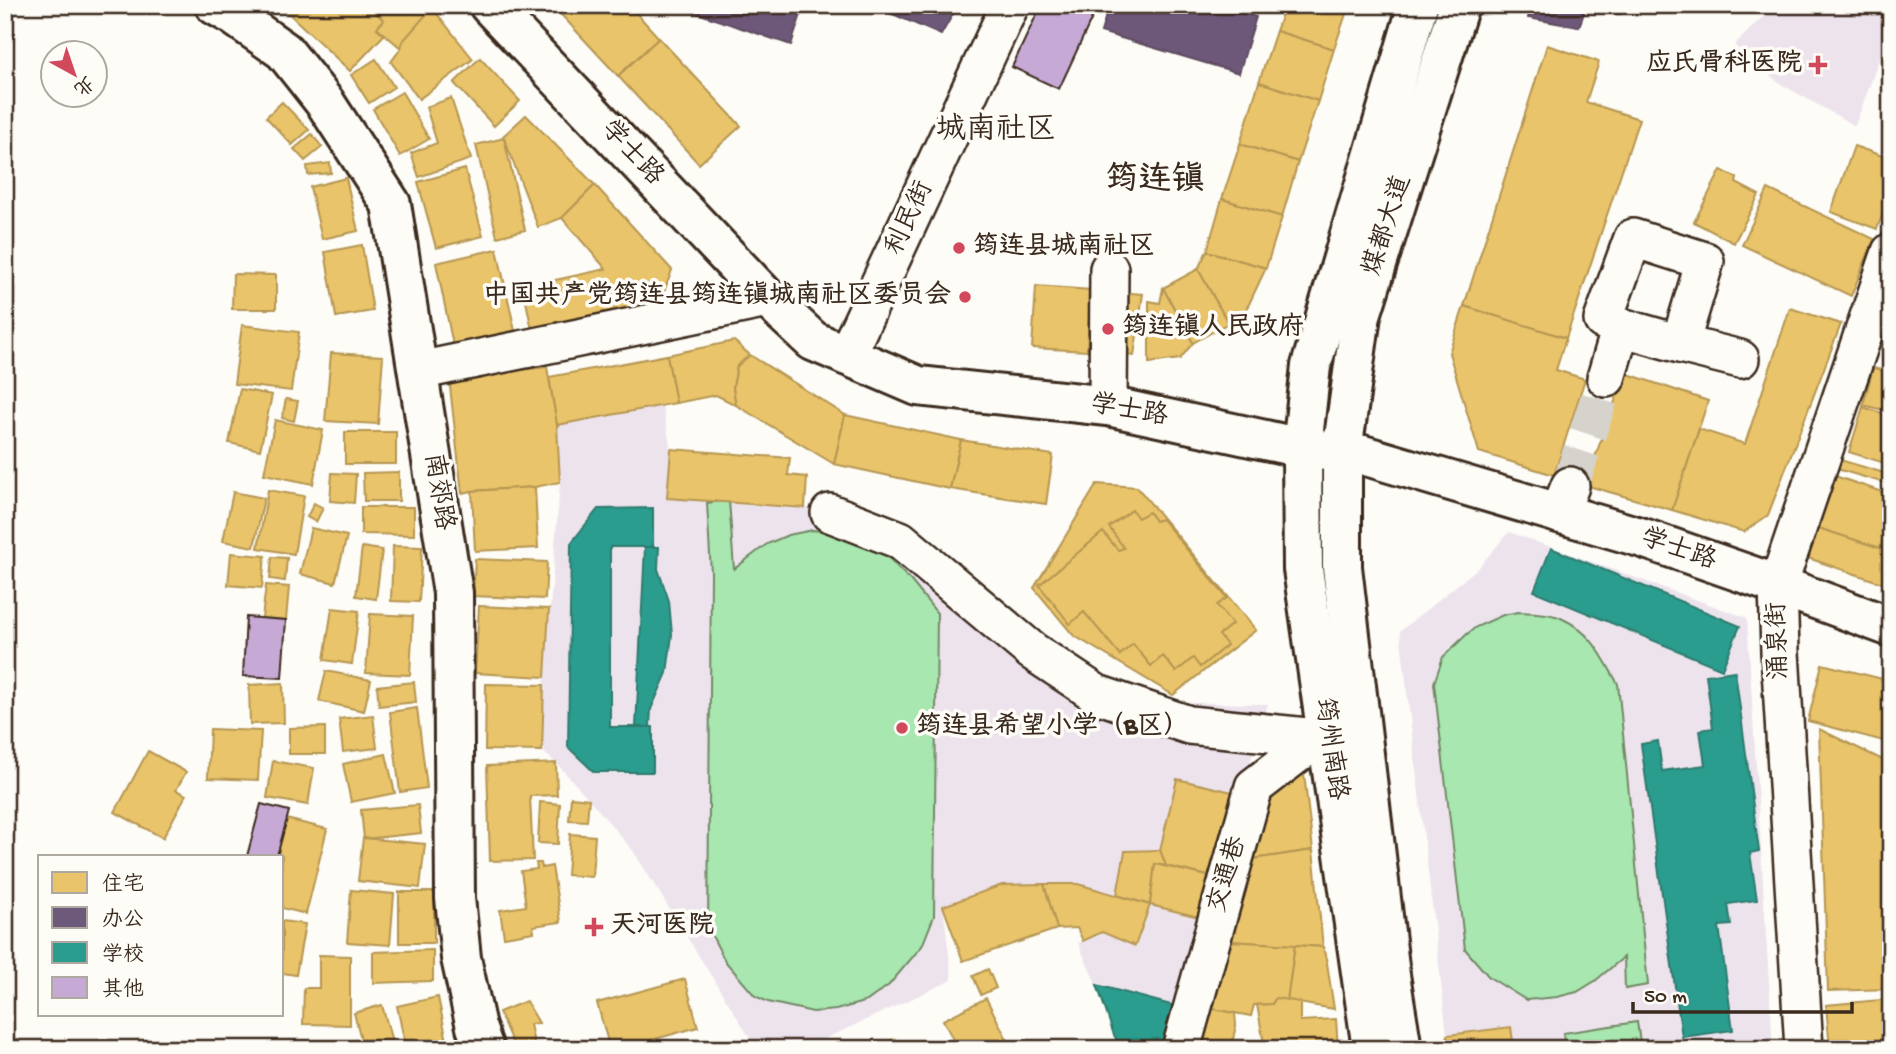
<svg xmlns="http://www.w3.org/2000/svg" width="1896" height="1054" font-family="'Gochi Hand','LXGW WenKai TC',sans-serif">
<rect width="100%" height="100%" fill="#fdfcf7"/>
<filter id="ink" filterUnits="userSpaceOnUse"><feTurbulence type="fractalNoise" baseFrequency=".0143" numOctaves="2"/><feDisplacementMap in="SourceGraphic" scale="14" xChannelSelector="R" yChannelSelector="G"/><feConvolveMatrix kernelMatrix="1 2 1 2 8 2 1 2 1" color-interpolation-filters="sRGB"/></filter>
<g filter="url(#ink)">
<g fill="#ede3ed">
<polygon points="1775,5 1891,5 1891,47 1884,46 1855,126 1779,83 1734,45"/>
<polygon points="662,405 671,449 805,508 861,507 1062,658 1148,702 1268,704 1241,794 1177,780 1160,850 1125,852 1117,895 1078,884 1002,885 943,906 952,980 803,1049 757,1049 634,852 589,799 556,763 542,751 544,685 560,482 557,425"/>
<polygon points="1509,532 1747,618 1773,1049 1514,1049 1511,1027 1447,1035 1400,631 1478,568"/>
<polygon points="1150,905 1207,919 1182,1008 1122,1049 1114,1035 1094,979 1078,943 1102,932 1135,945"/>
</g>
<g fill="#a8e7af" stroke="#728866" stroke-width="2">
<polygon points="729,500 734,569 767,544 788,535 813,530 849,535 886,555 911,581 937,613 934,916 922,946 889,985 867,1001 836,1010 813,1012 768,1002 755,996 725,961 708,928 711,573 707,503"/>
<path d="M 1518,612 C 1531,613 1549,612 1561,618 C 1592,632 1602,656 1618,684 L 1648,985 L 1625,989 L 1624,957 L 1595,981 L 1577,992 L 1557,997 L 1526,1000 L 1489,977 L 1465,949 L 1434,683 L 1443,657 L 1466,635 L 1476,627 L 1503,615 Z"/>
<polygon points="1637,1022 1641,1049 1565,1049 1563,1033"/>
</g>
<g fill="#e9c46a" stroke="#b59653" stroke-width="2">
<polygon points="290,5 367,5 384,20 377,28 384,35 350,71 285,10"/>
<polygon points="367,5 429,5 434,10 401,48 377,28 384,20"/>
<polygon points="629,5 659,38 618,76 553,6"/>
<polygon points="1285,5 1349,5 1334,49 1276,31"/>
<polygon points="430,10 434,10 473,59 419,99 391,62 401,48 403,41"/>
<polygon points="1276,31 1334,49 1318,101 1259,82"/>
<polygon points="659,38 741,126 699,164 618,76"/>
<polygon points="1547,45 1599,62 1586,102 1639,119 1566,338 1464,306"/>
<polygon points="480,58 520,101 494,126 454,83"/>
<polygon points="376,59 394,87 369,103 351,75"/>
<polygon points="1259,82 1318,101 1298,162 1240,144"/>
<polygon points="402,92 429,139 400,156 373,109"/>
<polygon points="451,98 471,159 419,177 411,153 437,143 426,107"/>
<polygon points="282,102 309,130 292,145 266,117"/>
<polygon points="526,115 595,185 562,218 538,227 504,138 502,137"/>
<polygon points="312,134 322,147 305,161 294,149"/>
<polygon points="504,138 525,230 497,237 476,145"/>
<polygon points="1240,144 1298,162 1282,217 1222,199"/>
<polygon points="1854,146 1891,159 1891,192 1877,229 1831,212"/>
<polygon points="330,163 331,173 308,175 307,166"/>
<polygon points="465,169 483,236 436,248 418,182"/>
<polygon points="1721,170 1737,178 1736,183 1759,195 1734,243 1694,222"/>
<polygon points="346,178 358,231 322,239 310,187"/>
<polygon points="595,185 672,270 660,303 532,330 523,287 606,269 562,218"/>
<polygon points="1768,189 1874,239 1851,296 1742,245"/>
<polygon points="1222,199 1282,217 1266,268 1207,251"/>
<polygon points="362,245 373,311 336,317 325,252"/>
<polygon points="497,249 515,331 453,345 436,263"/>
<polygon points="1207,251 1266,268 1249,304 1241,317 1228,323 1198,269"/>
<polygon points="1198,269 1228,323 1193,343 1163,288"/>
<polygon points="233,274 276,275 276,309 232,309"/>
<polygon points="1036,286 1091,290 1087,351 1032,348"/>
<polygon points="1163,288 1193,343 1180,359 1149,363 1149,301 1160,303"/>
<polygon points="1091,290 1143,294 1134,356 1087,351"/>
<polygon points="1464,306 1566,338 1556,370 1585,379 1554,475 1479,452 1449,353"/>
<polygon points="1790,308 1841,324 1768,515 1744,532 1672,510 1699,429 1745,444"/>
<polygon points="242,325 299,332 291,391 234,384"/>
<polygon points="734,341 750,355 737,366 733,388 736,405 716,395 676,403 667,355"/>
<polygon points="331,353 383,356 378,424 325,421"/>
<polygon points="667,355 676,403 557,425 549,377"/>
<polygon points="750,355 845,415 834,464 736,405 733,388 737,366"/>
<polygon points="547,367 557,425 560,482 535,487 472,491 462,493 449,378"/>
<polygon points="1873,368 1891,372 1891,412 1863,405"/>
<polygon points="1625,373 1708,401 1672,510 1585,485"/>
<polygon points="240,389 272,395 260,450 229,443"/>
<polygon points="286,399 298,401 294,421 282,418"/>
<polygon points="1863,407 1891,416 1891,465 1849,452"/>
<polygon points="845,415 961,440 950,489 834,464"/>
<polygon points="275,420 323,430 313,484 264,474"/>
<rect x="345" y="432" width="51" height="32"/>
<polygon points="961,440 1053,455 1046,504 950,489"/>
<polygon points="671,449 790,458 788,475 807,477 805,508 667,498"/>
<polygon points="1840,460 1891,475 1891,485 1837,469"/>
<polygon points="399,472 399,501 364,501 363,473"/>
<polygon points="332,473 356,474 354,503 330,501"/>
<polygon points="1835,476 1891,495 1891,515 1880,548 1818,528"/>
<polygon points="1097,484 1137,487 1256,630 1173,695 1073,635 1034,588"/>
<polygon points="535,487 538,548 475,551 472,491"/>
<polygon points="268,490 304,496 294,554 258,548"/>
<polygon points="233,492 264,498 254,547 223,541"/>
<polygon points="314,503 323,508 316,522 307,517"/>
<polygon points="361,507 414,507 414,535 361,534"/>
<polygon points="1132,510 1138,518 1149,512 1155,521 1162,519 1227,598 1217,605 1232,624 1219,635 1227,645 1200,667 1193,658 1176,672 1163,656 1151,666 1133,644 1120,655 1084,612 1070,624 1039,585 1103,532 1118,550 1124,548 1109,527"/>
<polygon points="1891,515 1891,586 1808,558 1818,528 1880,548"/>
<polygon points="311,528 347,536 335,583 300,574"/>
<polygon points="393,546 422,547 419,602 391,601"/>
<polygon points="362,547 382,550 376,599 356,596"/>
<polygon points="231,553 265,556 262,588 228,585"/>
<polygon points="272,557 287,558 285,581 270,579"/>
<polygon points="475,559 547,562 545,599 473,596"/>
<polygon points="266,585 289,587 286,620 262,618"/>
<polygon points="479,606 549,609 545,677 475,673"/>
<polygon points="332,608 359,611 352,664 324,660"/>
<polygon points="370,614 413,616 410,675 366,673"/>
<polygon points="1822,664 1891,681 1891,743 1808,721"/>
<polygon points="326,671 371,680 364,711 319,701"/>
<polygon points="414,682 416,702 379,706 377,686"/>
<polygon points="283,683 284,723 250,724 249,685"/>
<polygon points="486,684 544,685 542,751 485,750"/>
<polygon points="417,708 427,788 400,792 390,712"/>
<polygon points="373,715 377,748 343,752 339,719"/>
<polygon points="325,727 325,754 289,754 289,728"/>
<polygon points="210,729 261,731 258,780 208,778"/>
<polygon points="1819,729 1891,764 1891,989 1828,991"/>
<polygon points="148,751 186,772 176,790 186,795 163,838 115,812"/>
<polygon points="386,754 395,793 351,802 343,764"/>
<polygon points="273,761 314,768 308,805 267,798"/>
<polygon points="556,763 557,795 530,796 533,860 490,861 487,766"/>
<polygon points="1304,774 1313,850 1253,859 1260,815 1276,777"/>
<polygon points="1177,779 1241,794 1221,879 1166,866 1160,850"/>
<polygon points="571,797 589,799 587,821 569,820"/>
<polygon points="540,802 560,804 558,844 538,843"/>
<polygon points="418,805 421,833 364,839 361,810"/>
<polygon points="286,819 327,829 306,914 282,908 282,856 277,856"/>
<polygon points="570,834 595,836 592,877 567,875"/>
<polygon points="363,838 425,844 420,888 358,881"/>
<polygon points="1160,850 1166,866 1155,864 1150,905 1117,895 1125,851"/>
<polygon points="1313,850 1323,947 1229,941 1253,859"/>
<polygon points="536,863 541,863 542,868 552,866 561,922 533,926 534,932 504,937 500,910 526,906 521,871 537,869"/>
<polygon points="1155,864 1221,879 1207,919 1150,905"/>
<polygon points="1044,884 1078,884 1150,905 1135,946 1102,932 1083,941 1077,928 1057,929"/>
<polygon points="1044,884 1057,929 963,961 943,906 1002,885"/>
<polygon points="351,890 394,894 390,945 347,942"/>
<rect x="399" y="892" width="35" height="51"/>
<polygon points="282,921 305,924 296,975 282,973"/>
<polygon points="1229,941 1295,945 1287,1001 1276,998 1272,1004 1254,1005 1251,1016 1208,1008"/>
<polygon points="1295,945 1323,947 1327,963 1334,1009 1287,1001"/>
<polygon points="433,950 433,981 373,983 373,952"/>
<polygon points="319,955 350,956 350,1025 303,1024 304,988 319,988"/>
<polygon points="988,969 996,988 981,995 973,976"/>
<polygon points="685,979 698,1027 620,1049 610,1049 597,1003"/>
<polygon points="438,997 447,1041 406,1049 397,1006"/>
<polygon points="986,998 1012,1049 958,1049 943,1020"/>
<polygon points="1276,998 1300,1002 1300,1021 1336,1019 1338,1049 1265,1049 1257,1005 1272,1004"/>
<polygon points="1891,999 1891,1049 1830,1049 1826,1005"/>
<polygon points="526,1001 539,1023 530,1024 535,1049 515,1049 499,1012"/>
<polygon points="382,1005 394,1049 344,1049 343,1044 361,1039 354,1013"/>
<polygon points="1208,1008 1235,1013 1236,1025 1231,1049 1195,1049"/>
<polygon points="1511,1027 1514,1049 1449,1049 1447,1035"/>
<polygon points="895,1039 899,1049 875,1049"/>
</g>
<g fill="#6d597a" stroke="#5e4b5e" stroke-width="2">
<polygon points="684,5 804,5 791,45 688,10"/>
<polygon points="872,5 958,5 941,35"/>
<polygon points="1109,5 1216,5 1256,17 1239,73 1101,32"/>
<polygon points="1531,5 1660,5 1619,14 1585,10 1579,27 1528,18"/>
</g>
<g fill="#2a9d8f" stroke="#2f7a6d" stroke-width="2">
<polygon points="653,508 653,547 610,547 610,727 653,727 653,772 594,772 568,747 571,543 598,509"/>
<polygon points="645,547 659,547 658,569 669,601 672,635 667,673 651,709 650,727 636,727"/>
<polygon points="1551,548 1740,626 1722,669 1534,591"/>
<polygon points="1735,671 1759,851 1750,853 1757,900 1728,904 1731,925 1719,926 1733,1030 1682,1037 1641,744 1658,741 1662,771 1705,765 1700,730 1713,728 1706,675"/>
<polygon points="1097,985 1182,1008 1172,1049 1122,1049 1114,1035"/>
</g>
<g fill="#c7a9d6" stroke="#3b2a1e" stroke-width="2">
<polygon points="1041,5 1098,5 1059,89 1012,67"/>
<polygon points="246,617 286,620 282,678 243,676"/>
<polygon points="261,804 289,811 277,856 247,856"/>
</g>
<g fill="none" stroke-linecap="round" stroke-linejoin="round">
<polyline stroke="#d6d2cc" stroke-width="37" stroke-dasharray="37 18" stroke-linecap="butt" points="1570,486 1606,378"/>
<defs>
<g id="minor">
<polyline points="1680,344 1740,359"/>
<polyline points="846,356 1010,5"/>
<polyline points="418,371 768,299"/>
<polyline points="1606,378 1621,327 1680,344 1705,261 1633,238 1603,320 1621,327"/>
<polyline points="1108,406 1109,269"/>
<polyline points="830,513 900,540 1032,651 1097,694 1189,725 1327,739"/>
<polyline points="1559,514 1570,486"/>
<polyline points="1181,1049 1254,787 1302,750 1327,739"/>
<polyline points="1804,1049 1780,652 1778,585 1891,252"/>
</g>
<g id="major">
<polyline points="215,5 231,14 284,51 326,104 391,204 453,593 455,898 461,958 476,1027 484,1049"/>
<polyline points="489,5 768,299 813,341 918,386 1108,406 1302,448 1363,455 1643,538 1778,585 1891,627"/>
<polyline points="1372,1049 1303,569 1302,448 1311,366 1418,5"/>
<polyline points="1402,1049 1390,975 1342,567 1342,452 1361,315 1459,5"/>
</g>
</defs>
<use href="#minor" stroke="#3b2a1e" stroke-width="42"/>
<use href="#major" stroke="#3b2a1e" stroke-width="44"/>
<use href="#minor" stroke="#fdfcf7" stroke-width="37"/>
<use href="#major" stroke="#fdfcf7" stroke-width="38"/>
</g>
</g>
<g fill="#d1495b" stroke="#fdfcf7" stroke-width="2.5">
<path d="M1814.5 54.5h7v7h7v7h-7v7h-7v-7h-7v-7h7z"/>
<circle cx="959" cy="248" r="7"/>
<circle cx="965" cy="297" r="7"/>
<circle cx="1108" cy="329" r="7"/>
<circle cx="902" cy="728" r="7"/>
<path d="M590.5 916.5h7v7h7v7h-7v7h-7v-7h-7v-7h7z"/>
</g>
<g text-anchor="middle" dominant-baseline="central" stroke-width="7" stroke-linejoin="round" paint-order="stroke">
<g font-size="26" font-weight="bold" fill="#3b2a1e" stroke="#fdfcf7" text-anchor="start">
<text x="1802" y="65" text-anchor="end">应氏骨科医院</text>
<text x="973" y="248">筠连县城南社区</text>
<text x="951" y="297" text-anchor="end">中国共产党筠连县筠连镇城南社区委员会</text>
<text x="1122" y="329">筠连镇人民政府</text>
<text x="916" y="728">筠连县希望小学（B区）</text>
<text x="610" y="927">天河医院</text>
</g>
<g font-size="26" fill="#3b2a1e" stroke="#fdfcf7">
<text transform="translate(631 154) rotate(47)">学士路</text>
<text transform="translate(911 219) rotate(-65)">利民街</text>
<text transform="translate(1389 226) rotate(-72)">煤都大道</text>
<text transform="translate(1129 412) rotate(10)">学士路</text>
<text transform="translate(437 492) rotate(81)">南郊路</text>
<text transform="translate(1678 551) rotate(19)">学士路</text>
<text transform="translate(1780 641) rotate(-92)">涌泉街</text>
<text transform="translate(1329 749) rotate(82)">筠州南路</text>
<text transform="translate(1229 875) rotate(-74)">交通巷</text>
</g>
<g font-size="30" fill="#3b2a1e" stroke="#fdfcf7">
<text x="996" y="131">城南社区</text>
</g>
<g font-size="33" font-weight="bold" fill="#3b2a1e" stroke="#fdfcf7">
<text x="1155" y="182">筠连镇</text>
</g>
</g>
<rect width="1896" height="1054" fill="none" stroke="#fdfcf7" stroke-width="28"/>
<rect x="14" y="14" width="1868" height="1026" fill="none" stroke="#3b2a1e" stroke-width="2.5" filter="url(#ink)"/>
<rect x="38" y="855" width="245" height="161" fill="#fdfcf7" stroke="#afa8a0" stroke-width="2"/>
<rect x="52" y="872" width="35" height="21" fill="#e9c46a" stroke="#afa8a0" stroke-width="2"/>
<text x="102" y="890" font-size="21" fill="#3b2a1e">住宅</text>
<rect x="52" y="907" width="35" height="21" fill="#6d597a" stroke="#afa8a0" stroke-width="2"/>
<text x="102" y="925" font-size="21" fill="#3b2a1e">办公</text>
<rect x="52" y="942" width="35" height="21" fill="#2a9d8f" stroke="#afa8a0" stroke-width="2"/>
<text x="102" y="960" font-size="21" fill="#3b2a1e">学校</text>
<rect x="52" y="977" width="35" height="21" fill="#c7a9d6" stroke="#afa8a0" stroke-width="2"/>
<text x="102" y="995" font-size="21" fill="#3b2a1e">其他</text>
<g transform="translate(74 74) rotate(140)"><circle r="33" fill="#fdfcf7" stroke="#afa8a0" stroke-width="2"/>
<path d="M0-5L12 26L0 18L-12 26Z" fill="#d1495b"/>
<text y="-10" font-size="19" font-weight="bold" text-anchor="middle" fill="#3b2a1e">北</text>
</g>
<path d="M1633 1002v10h219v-10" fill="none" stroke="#3b2a1e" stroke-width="3.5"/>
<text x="1644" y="1002" font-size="21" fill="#3b2a1e" stroke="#fdfcf7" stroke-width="5" paint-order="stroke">50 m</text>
</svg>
